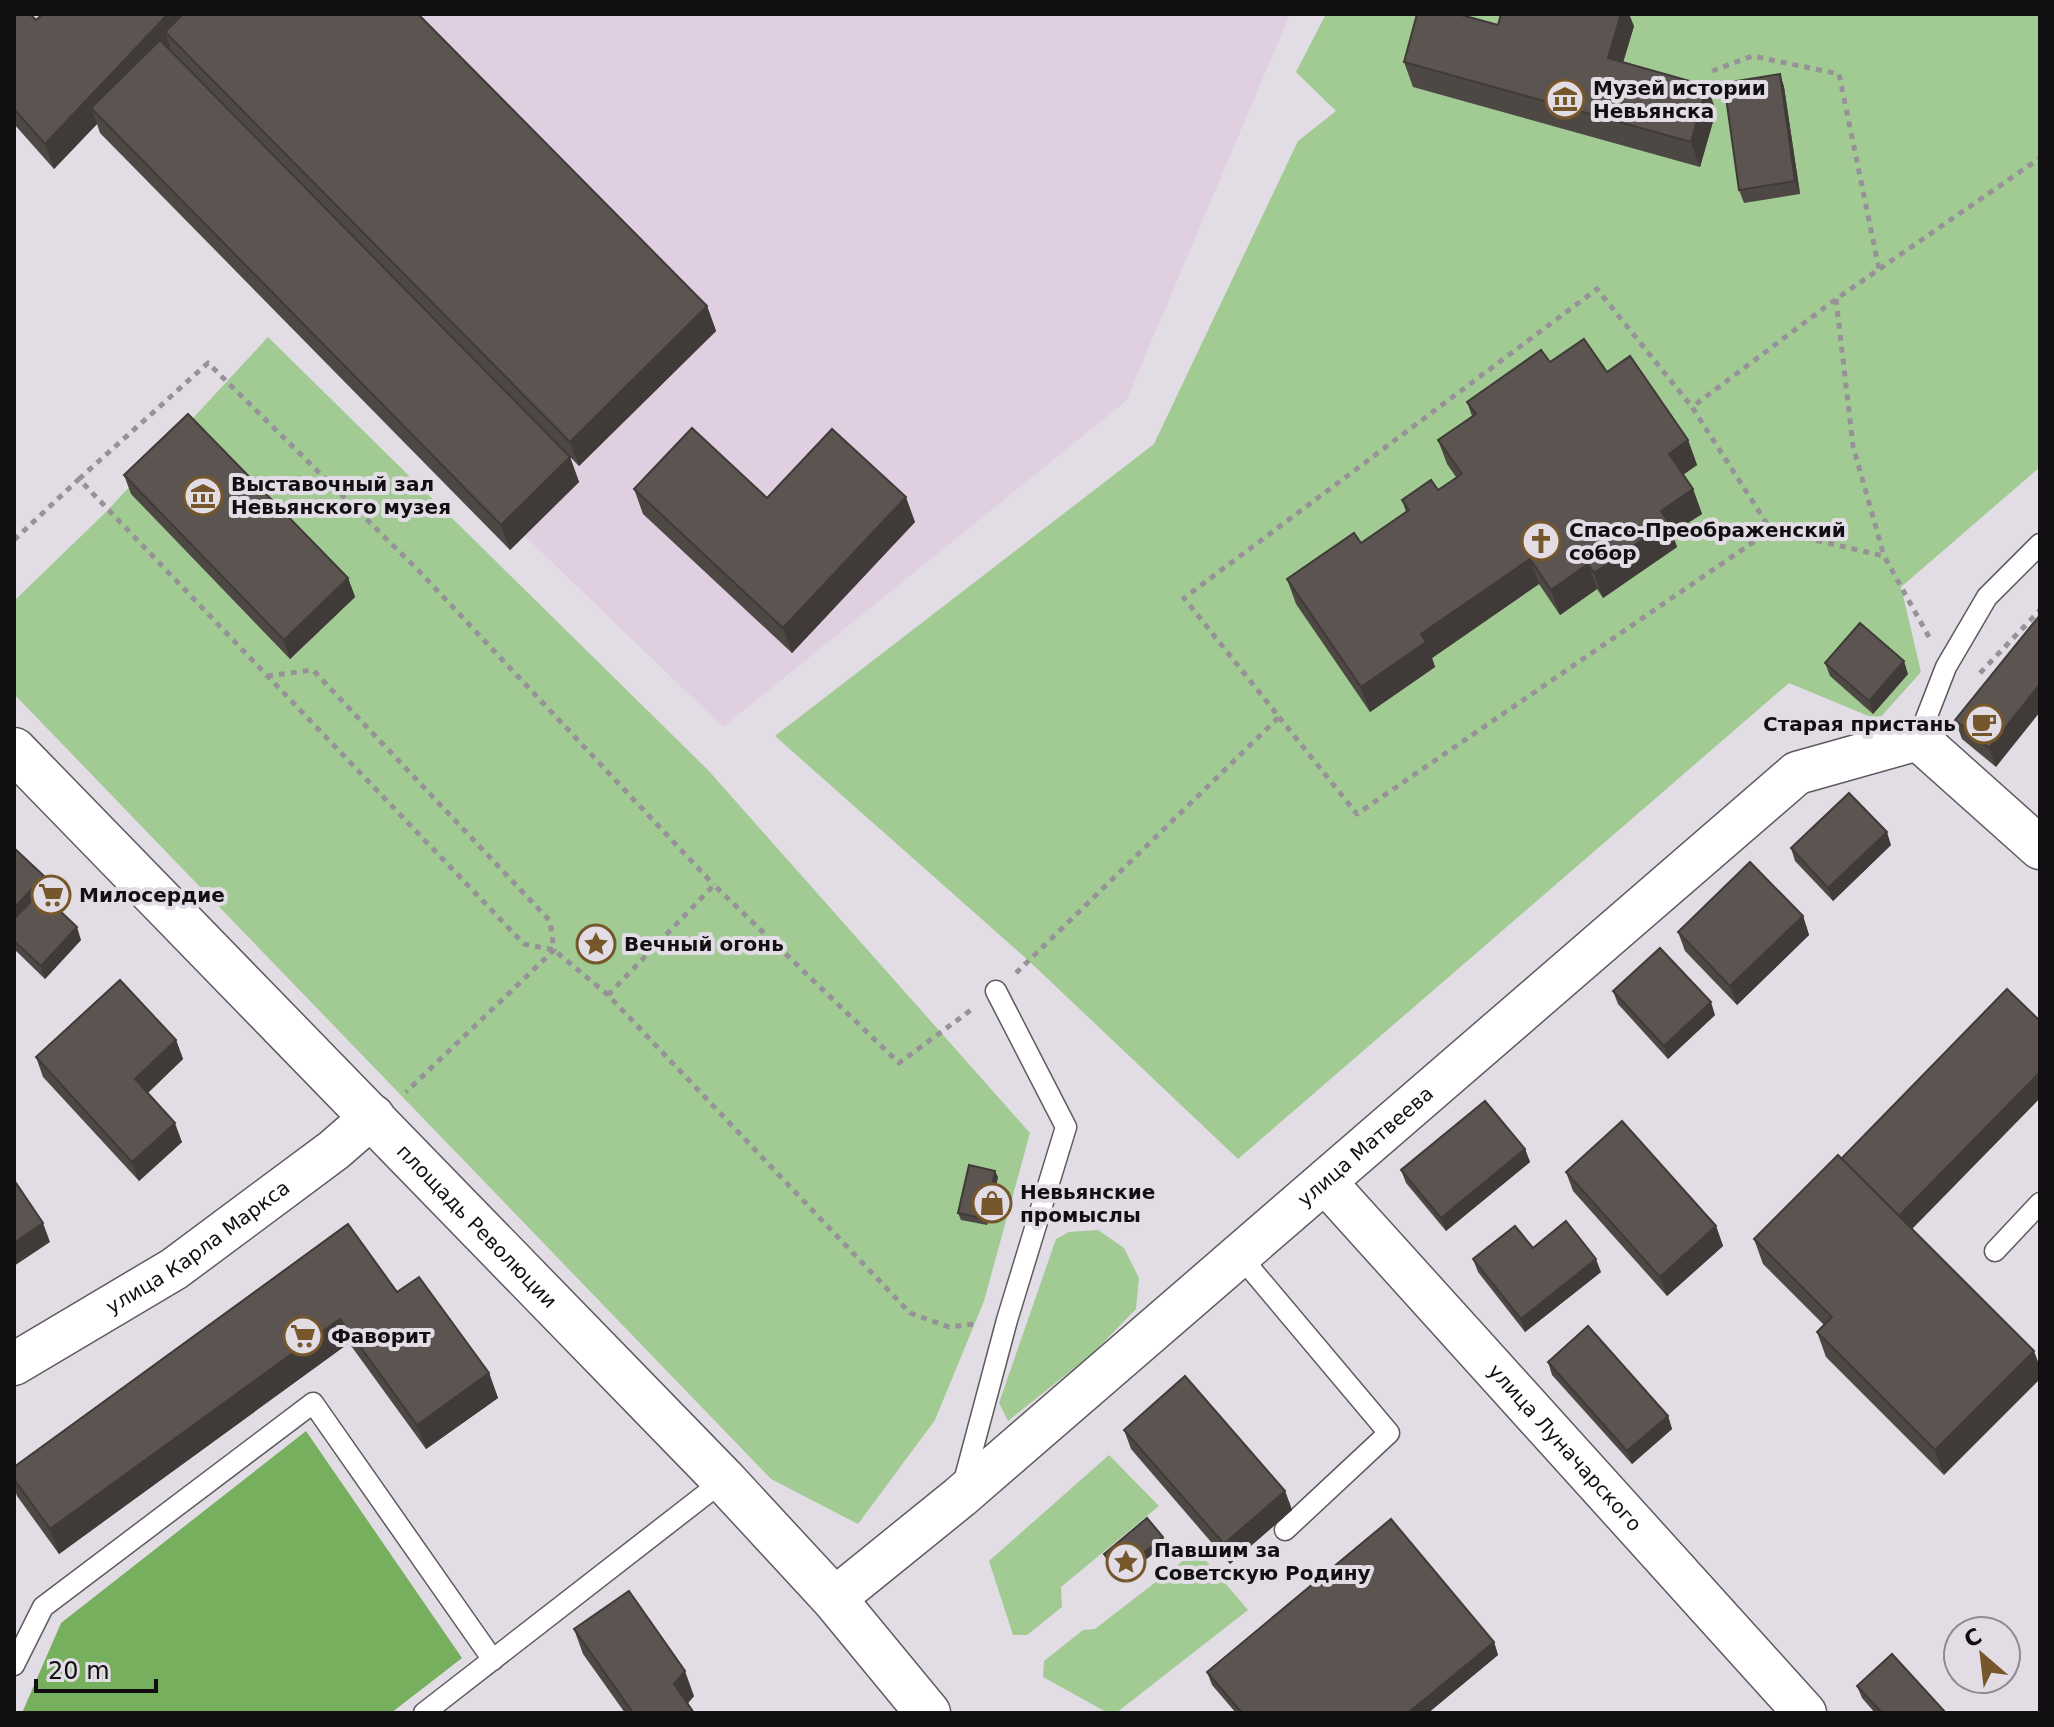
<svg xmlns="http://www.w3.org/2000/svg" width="2054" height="1727" font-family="'DejaVu Sans',sans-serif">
<rect width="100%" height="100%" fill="#e2dce4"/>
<polygon fill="#dfcfe1" points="14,14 1290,14 1126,401 723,727 61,89"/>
<g fill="#a2ca93">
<polygon points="1326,14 2040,14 2040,467 1901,587 1921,672 1878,720 1789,683 1238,1159 1030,962 775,736 1154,444 1298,141 1336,111 1296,72"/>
<polygon points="268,337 708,770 1030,1133 984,1301 935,1420 858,1524 771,1479 14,694 14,601 107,511"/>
<polygon points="1098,1230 1124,1248 1139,1278 1136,1309 1092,1354 1008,1421 999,1403 1056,1239 1069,1232"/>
<polygon points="1109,1455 1159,1506 1061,1587 1062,1607 1027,1635 1013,1635 989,1561"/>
<polygon points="1197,1550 1248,1610 1116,1713 1108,1713 1043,1677 1044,1661 1083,1630 1095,1629"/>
</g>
<polygon fill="#76b05e" points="306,1431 462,1658 391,1713 22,1713 61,1623"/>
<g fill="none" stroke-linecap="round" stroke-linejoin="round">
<defs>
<g id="service">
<polyline points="1918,739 1946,667 1987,597 2040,544"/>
<polyline points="1995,1251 2040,1203"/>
<polyline points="1240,1256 1389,1433 1285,1530"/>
<polyline points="963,1485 1007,1320 1066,1127 996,991"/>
<polyline points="14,1665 43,1607 313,1403 493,1660"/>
<polyline points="424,1713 724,1480"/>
</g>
<g id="minor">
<path id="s1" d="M 1325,1182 L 1805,1713"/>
<path id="s2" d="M 14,1364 L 174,1269 L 334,1150 L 373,1116"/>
<path id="s3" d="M 834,1599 L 960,1497 L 1797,773 L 1918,739 L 2040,848"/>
</g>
<g id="tertiary">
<path id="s4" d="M 14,750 L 724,1480 L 834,1599 L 928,1713"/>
</g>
</defs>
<use href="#service" stroke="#5f5a60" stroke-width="23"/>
<use href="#minor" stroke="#5f5a60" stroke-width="45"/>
<use href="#tertiary" stroke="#5f5a60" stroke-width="47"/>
<g stroke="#979298" stroke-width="5" stroke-dasharray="6 6" stroke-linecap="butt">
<polyline points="1712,71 1752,56 1839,74 1879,269"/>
<polyline points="1836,299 1853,446 1884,556"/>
<polyline points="79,479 208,363 418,570 714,885"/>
<polyline points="14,540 79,479 524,944 554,950 608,995 910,1313 949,1327 974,1324"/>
<polyline points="1929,637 1884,556 1771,530 1692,407 1836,299 2040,158"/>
<polyline points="1980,673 2040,610"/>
<polyline points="267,676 313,670 550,921 554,950 406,1092"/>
<polyline points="1279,717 1357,814 1771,530"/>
<polyline points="1016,973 1279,717 1184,598 1597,289 1692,407"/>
<polyline points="608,995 714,885 899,1063 971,1010"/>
</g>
<use href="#service" stroke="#fff" stroke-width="20"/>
<use href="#minor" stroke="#fff" stroke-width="42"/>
<use href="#tertiary" stroke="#fff" stroke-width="44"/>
</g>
<g fill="#4e4845">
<polygon points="14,14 36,20 418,14 707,306 716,331 579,466 468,354 570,457 579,482 510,550 100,133 97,124 54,169 14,124"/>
<polygon points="1498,25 1634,26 1623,62 1707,86 1716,111 1700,167 1413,87 1404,62"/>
<polygon points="1780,74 1784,87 1800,194 1744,203 1739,190"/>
<polygon points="1550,362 1607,372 1688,440 1697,465 1683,475 1693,489 1702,514 1672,533 1677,547 1603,598 1597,589 1560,615 1539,584 1432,658 1435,667 1370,712 1296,604 1287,579 1361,543 1406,512 1402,500 1438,490 1456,477 1447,464 1438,440 1472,416 1467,402"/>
<polygon points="124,475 348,578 355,597 290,659 131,494"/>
<polygon points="634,489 767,498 915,522 792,653 643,514"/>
<polygon points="2040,615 1996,767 1962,739 1955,720"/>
<polygon points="1825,663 1908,674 1873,714 1830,676"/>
<polygon points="1891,845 1833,901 1795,861 1791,848"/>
<polygon points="14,848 44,876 51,895 47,899 81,940 45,979 14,949"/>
<polygon points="1803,916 1809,935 1737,1005 1685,951 1678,932"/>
<polygon points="1613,991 1715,1015 1668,1059 1618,1004"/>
<polygon points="2040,1021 2040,1098 1912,1229 1944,1475 1826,1357 1817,1332 1824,1325 1763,1264 1754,1239 1841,1159"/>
<polygon points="176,1040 183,1059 148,1093 182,1142 139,1181 43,1077 36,1057"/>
<polygon points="1525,1149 1530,1162 1446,1231 1406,1183 1401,1170"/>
<polygon points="1566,1172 1716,1226 1723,1246 1667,1296 1573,1191"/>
<polygon points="998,1177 987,1225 961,1220 958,1213"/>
<polygon points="1533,1248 1601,1272 1525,1332 1478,1272 1473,1259"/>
<polygon points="397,1292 489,1373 498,1398 426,1449 349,1343 59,1554 17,1496 14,1487 14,1467"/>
<polygon points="1548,1362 1668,1416 1672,1429 1632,1464 1552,1375"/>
<polygon points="1124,1430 1285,1491 1292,1510 1230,1564 1131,1449"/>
<polygon points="1163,1537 1165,1544 1122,1579 1107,1561 1104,1554"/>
<polygon points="574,1629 694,1696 688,1703 694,1713 625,1713 583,1654"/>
<polygon points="1494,1642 1498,1655 1428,1713 1236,1713 1212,1685 1207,1672"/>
<polygon points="1857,1686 1946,1713 1875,1713 1862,1698"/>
</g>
<g fill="#403b38">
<polygon points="168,14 201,14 165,32 170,46 102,119 91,108 97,124 54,169 45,144"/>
<polygon points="1621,14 1629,14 1634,26 1617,83 1608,58"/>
<polygon points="1780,74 1784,87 1800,194 1795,181"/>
<polygon points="1707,86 1716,111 1700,167 1691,142"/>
<polygon points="707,306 716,331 579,466 570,442"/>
<polygon points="1688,440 1697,465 1678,478 1669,454"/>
<polygon points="570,457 579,482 510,550 501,525"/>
<polygon points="1693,489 1702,514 1672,533 1677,547 1603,598 1594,573 1661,511"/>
<polygon points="906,497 915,522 792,653 783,628"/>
<polygon points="1530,559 1539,584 1432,658 1435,667 1370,712 1361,687 1421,634"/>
<polygon points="1588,564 1597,589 1560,615 1551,590"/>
<polygon points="348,578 355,597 290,659 284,640"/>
<polygon points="1904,661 1908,674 1873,714 1869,701"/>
<polygon points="2040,684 2040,712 1996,767 1989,748"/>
<polygon points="1887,832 1891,845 1833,901 1828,888"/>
<polygon points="44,876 51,895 14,934 14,908"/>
<polygon points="1803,916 1809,935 1737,1005 1730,986"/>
<polygon points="77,927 81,940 45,979 41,966"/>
<polygon points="1711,1002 1715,1015 1668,1059 1664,1046"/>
<polygon points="176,1040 183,1059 142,1098 135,1079"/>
<polygon points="2040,1072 2040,1098 1903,1238 1896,1219"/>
<polygon points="175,1123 182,1142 139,1181 132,1162"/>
<polygon points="1525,1149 1530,1162 1446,1231 1441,1218"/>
<polygon points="995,1171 998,1177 987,1225 985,1219"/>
<polygon points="43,1223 50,1242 14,1266 14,1243"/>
<polygon points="1716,1226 1723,1246 1667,1296 1660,1277"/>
<polygon points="1596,1259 1601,1272 1525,1332 1521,1319"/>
<polygon points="340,1319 349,1343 59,1554 50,1529"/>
<polygon points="2034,1351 2040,1367 2040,1379 1944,1475 1935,1450"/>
<polygon points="489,1373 498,1398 426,1449 417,1425"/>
<polygon points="1668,1416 1672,1429 1632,1464 1627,1451"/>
<polygon points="1285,1491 1292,1510 1230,1564 1224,1544"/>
<polygon points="1163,1537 1165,1544 1122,1579 1120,1572"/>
<polygon points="1494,1642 1498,1655 1428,1713 1408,1713"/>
<polygon points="685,1671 694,1696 683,1709 674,1684"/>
</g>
<g fill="#5b5450" stroke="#403b38" stroke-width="2">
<polygon points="14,14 30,14 36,20 43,14 168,14 45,144 14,109"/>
<polygon points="183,14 418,14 707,306 570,442 165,32"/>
<polygon points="1417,14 1458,14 1498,25 1501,14 1621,14 1608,58 1707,86 1691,142 1404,62"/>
<polygon points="160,40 570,457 501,525 91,108"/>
<polygon points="1780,74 1795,181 1739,190 1724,83"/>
<polygon points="1584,339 1607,372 1630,356 1688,440 1669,454 1693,489 1661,511 1668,522 1594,573 1588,564 1551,590 1530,559 1421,634 1426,642 1361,687 1287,579 1354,533 1361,543 1409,510 1402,500 1431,480 1438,490 1462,474 1438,440 1476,414 1467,402 1541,350 1550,362"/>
<polygon points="188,414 348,578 284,640 124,475"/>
<polygon points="692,428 767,498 832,429 906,497 783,628 634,489"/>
<polygon points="2040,615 2040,684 1989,748 1955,720"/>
<polygon points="1860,623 1904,661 1869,701 1825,663"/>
<polygon points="1849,793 1887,832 1828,888 1791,848"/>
<polygon points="14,848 44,876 14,908"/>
<polygon points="1750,862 1803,916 1730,986 1678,932"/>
<polygon points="40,892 77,927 41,966 14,941 14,919"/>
<polygon points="1660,948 1711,1002 1664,1046 1613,991"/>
<polygon points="120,980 176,1040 135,1079 175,1123 132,1162 36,1057"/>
<polygon points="2007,989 2040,1021 2040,1072 1899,1216 1841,1159"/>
<polygon points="1485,1101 1525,1149 1441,1218 1401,1170"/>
<polygon points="1622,1121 1716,1226 1660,1277 1566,1172"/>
<polygon points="1838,1155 2034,1351 1935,1450 1817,1332 1832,1317 1754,1239"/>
<polygon points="969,1165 995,1171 985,1219 958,1213"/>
<polygon points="14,1180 43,1223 14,1243"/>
<polygon points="1566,1221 1596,1259 1521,1319 1473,1259 1515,1226 1533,1248"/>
<polygon points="348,1224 397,1292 419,1277 489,1373 417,1425 340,1319 50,1529 14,1479 14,1467"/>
<polygon points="1588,1326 1668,1416 1627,1451 1548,1362"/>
<polygon points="1185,1376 1285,1491 1224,1544 1124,1430"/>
<polygon points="1147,1518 1163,1537 1120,1572 1104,1554"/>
<polygon points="1391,1519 1494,1642 1408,1713 1242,1713 1207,1672"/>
<polygon points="629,1591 685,1671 674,1684 694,1713 633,1713 574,1629"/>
<polygon points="1892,1654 1946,1713 1882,1713 1857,1686"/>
</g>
<defs>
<symbol id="museum-ring" viewBox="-11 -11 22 22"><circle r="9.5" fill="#e2dce4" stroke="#76572c" stroke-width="1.5"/><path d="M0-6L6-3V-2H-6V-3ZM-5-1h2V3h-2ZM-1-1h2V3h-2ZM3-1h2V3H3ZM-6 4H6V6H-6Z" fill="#76572c"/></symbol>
<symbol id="church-ring" viewBox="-11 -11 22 22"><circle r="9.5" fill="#e2dce4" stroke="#76572c" stroke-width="1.5"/><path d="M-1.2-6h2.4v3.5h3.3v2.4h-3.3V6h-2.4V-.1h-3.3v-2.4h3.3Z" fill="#76572c"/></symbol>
<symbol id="cafe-ring" viewBox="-11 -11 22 22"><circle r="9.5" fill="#e2dce4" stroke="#76572c" stroke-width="1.5"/><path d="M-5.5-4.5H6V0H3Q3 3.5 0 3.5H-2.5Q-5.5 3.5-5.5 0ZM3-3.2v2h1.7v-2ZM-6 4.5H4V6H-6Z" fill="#76572c"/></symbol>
<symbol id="supermarket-ring" viewBox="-11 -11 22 22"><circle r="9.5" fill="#e2dce4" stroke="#76572c" stroke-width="1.5"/><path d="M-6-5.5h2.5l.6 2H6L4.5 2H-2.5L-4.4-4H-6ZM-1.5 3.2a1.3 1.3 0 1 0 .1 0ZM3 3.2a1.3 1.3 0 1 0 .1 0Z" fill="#76572c"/></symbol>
<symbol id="sight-ring" viewBox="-11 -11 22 22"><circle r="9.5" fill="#e2dce4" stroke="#76572c" stroke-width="1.5"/><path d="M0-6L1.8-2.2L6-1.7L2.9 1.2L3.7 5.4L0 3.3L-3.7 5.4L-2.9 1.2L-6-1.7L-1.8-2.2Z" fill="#76572c"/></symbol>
<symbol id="shop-ring" viewBox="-11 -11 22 22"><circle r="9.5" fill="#e2dce4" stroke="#76572c" stroke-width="1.5"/><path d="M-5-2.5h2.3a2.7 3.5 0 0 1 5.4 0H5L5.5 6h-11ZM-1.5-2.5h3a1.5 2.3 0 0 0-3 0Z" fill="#76572c"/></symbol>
</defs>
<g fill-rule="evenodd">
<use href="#museum-ring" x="1543" y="77" width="44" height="44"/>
<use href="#museum-ring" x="181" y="474" width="44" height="44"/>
<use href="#church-ring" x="1519" y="519" width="44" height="44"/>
<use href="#cafe-ring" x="1962" y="702" width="44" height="44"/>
<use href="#supermarket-ring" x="29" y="873" width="44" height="44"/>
<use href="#sight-ring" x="574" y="922" width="44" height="44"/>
<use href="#shop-ring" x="970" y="1181" width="44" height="44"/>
<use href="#supermarket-ring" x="281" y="1314" width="44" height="44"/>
<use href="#sight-ring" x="1104" y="1540" width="44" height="44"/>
</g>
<g text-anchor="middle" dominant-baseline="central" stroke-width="8" stroke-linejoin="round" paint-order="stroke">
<g font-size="20" font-weight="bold" fill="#110f11" stroke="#e2dce4" text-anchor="start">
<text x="1593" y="88">Музей истории<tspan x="1593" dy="23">Невьянска</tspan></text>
<text x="231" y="484">Выставочный зал<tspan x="231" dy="23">Невьянского музея</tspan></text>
<text x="1569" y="530">Спасо-Преображенский<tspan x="1569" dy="23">собор</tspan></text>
<text x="1956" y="724" text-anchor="end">Старая пристань</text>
<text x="79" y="895">Милосердие</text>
<text x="624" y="944">Вечный огонь</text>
<text x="1020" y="1192">Невьянские<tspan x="1020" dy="23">промыслы</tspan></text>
<text x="331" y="1336">Фаворит</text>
<text x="1154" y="1550">Павшим за<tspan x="1154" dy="23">Советскую Родину</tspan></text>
</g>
<g font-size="20" fill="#110f11" stroke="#e2dce4">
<text stroke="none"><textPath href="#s3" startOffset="698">улица Матвеева</textPath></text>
<text stroke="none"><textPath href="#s4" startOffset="664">площадь Революции</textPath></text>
<text stroke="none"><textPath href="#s2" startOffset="218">улица Карла Маркса</textPath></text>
<text stroke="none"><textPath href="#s1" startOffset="358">улица Луначарского</textPath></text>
</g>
</g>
<rect width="2054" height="1727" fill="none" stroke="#110f11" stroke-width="32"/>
<g transform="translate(1982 1655) rotate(332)"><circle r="38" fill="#e2dce4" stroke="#8e8a90" stroke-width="2"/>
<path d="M0-6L14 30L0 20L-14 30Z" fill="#76572c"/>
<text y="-12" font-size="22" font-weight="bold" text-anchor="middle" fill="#110f11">С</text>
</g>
<path d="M36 1679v12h120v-12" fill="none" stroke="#110f11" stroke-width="4"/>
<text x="48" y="1679" font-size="24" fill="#110f11" stroke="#e2dce4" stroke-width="6" paint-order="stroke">20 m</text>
</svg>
